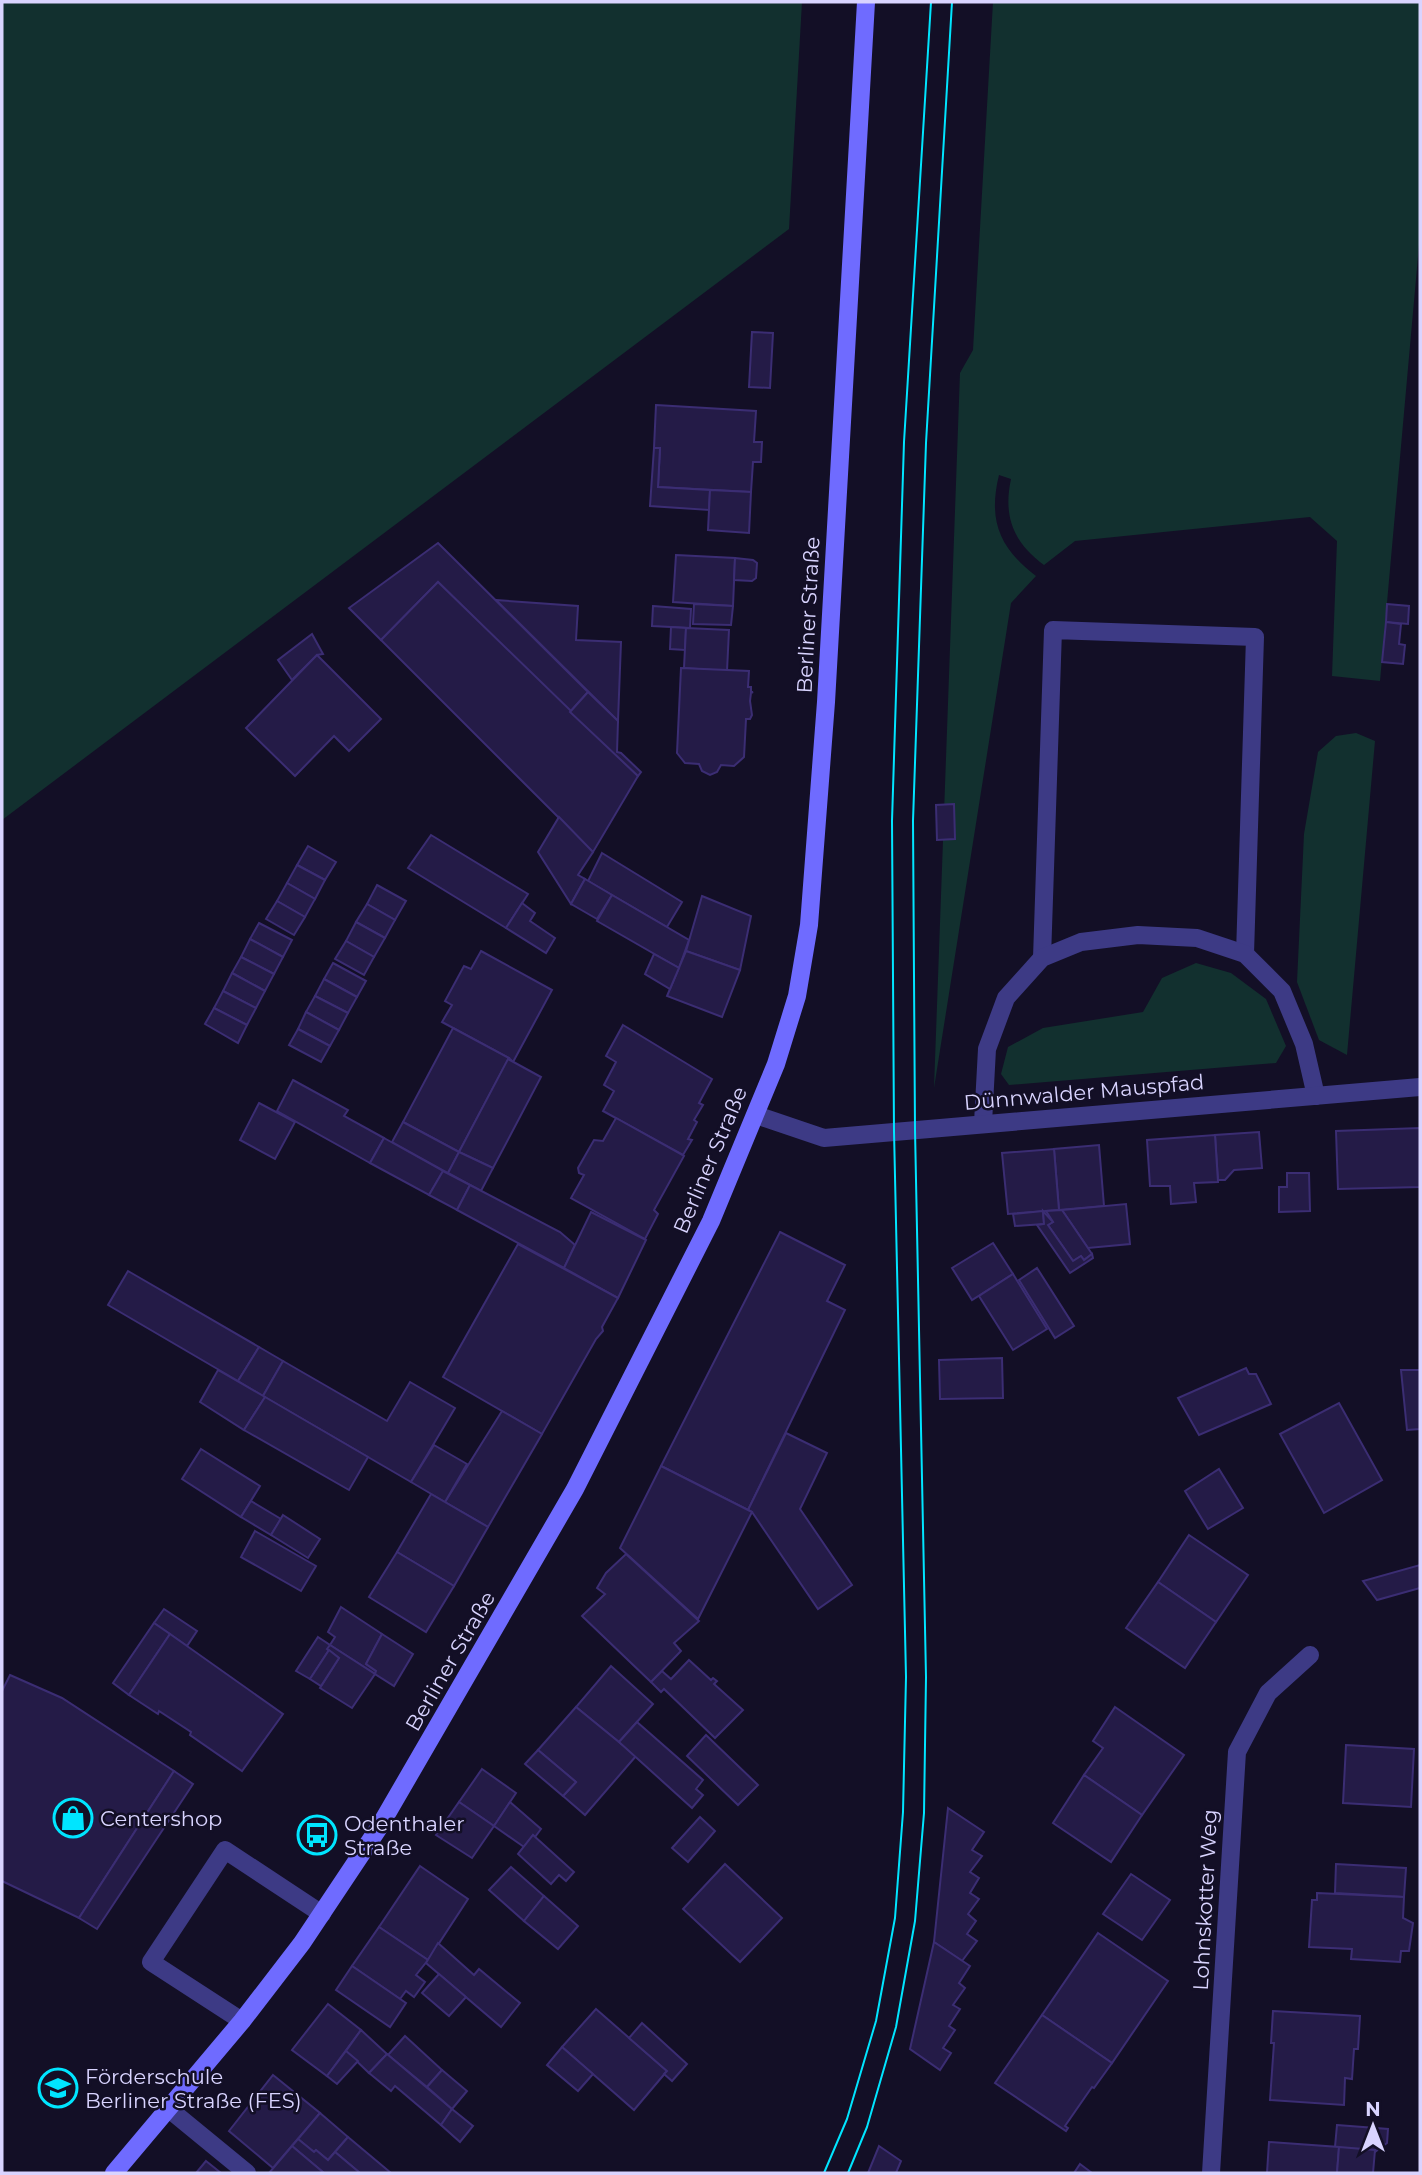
<svg xmlns="http://www.w3.org/2000/svg" width="1422" height="2175" font-family="Montserrat,sans-serif">
<rect width="100%" height="100%" fill="#130f26"/>
<g fill="#12302f">
<polygon points="2,2 802,2 789,229 2,820"/>
<path d="M 993,2 L 1420,2 L 1420,234 L 1380,681 L 1332,676 L 1337,541 L 1310,517 L 1075,541 L 1044,565 C 1013,542 1003,516 1011,479 L 999,475 C 988,520 999,548 1036,576 L 1011,603 L 934,1088 L 960,373 L 973,350 Z"/>
<polygon points="1356,733 1375,741 1347,1055 1319,1040 1297,982 1304,834 1318,752 1336,736"/>
<polygon points="1196,963 1231,973 1266,999 1286,1046 1276,1063 1009,1085 1001,1074 1008,1047 1043,1028 1143,1012 1162,978"/>
</g>
<g fill="#241b47" stroke="#3b2d73" stroke-width="2">
<polygon points="752,332 773,333 770,388 749,387"/>
<polygon points="656,405 756,411 754,442 762,442 761,462 753,462 751,492 658,487 660,448 654,448"/>
<polygon points="654,448 660,448 658,487 710,490 709,510 650,506"/>
<polygon points="710,490 751,492 749,533 708,530"/>
<polygon points="438,543 588,692 570,712 438,582 381,640 349,608"/>
<polygon points="676,555 735,558 733,606 673,602"/>
<polygon points="735,558 753,560 757,563 756,578 752,581 734,580"/>
<polygon points="438,582 638,776 593,852 381,640"/>
<polygon points="496,600 578,606 576,640 621,642 618,721"/>
<polygon points="694,604 733,606 731,625 693,624"/>
<polygon points="1387,604 1409,606 1408,624 1386,622"/>
<polygon points="653,606 691,609 690,628 652,626"/>
<polygon points="1386,622 1401,624 1399,644 1405,645 1403,664 1382,662"/>
<polygon points="671,627 686,628 685,650 670,649"/>
<polygon points="686,628 729,630 727,671 684,668"/>
<polygon points="312,634 323,654 317,655 292,680 278,660"/>
<polygon points="317,655 381,719 349,751 334,736 295,776 246,728"/>
<polygon points="681,668 749,671 748,687 751,687 751,692 753,692 751,693 750,701 752,715 750,719 746,719 744,757 734,766 721,765 717,772 710,775 702,771 699,764 685,763 677,753"/>
<polygon points="588,692 618,721 617,752 621,753 641,772 638,776 570,712"/>
<polygon points="954,804 955,839 937,840 936,805"/>
<polygon points="559,817 593,852 578,875 585,879 571,904 538,852"/>
<polygon points="431,835 528,894 506,928 408,868"/>
<polygon points="308,846 336,862 325,880 297,865"/>
<polygon points="602,853 682,902 667,927 588,881"/>
<polygon points="297,865 325,880 315,899 287,883"/>
<polygon points="585,879 612,895 597,919 571,904"/>
<polygon points="287,883 315,899 305,917 277,901"/>
<polygon points="377,885 406,901 395,920 367,904"/>
<polygon points="612,895 689,940 679,968 597,921"/>
<polygon points="702,896 751,916 740,970 686,951"/>
<polygon points="277,901 305,917 294,935 266,919"/>
<polygon points="522,903 535,913 530,921 555,938 546,953 506,928"/>
<polygon points="367,904 395,920 385,938 356,922"/>
<polygon points="356,922 385,938 374,957 346,941"/>
<polygon points="259,923 292,940 283,957 250,939"/>
<polygon points="250,939 283,957 274,974 241,957"/>
<polygon points="346,941 374,957 364,975 335,959"/>
<polygon points="481,951 552,990 513,1062 509,1058 442,1022 452,1005 445,1001 464,966 471,969"/>
<polygon points="686,951 740,970 722,1017 667,996"/>
<polygon points="654,954 679,968 670,989 645,974"/>
<polygon points="241,957 274,974 265,991 232,973"/>
<polygon points="333,963 366,981 357,997 324,979"/>
<polygon points="232,973 265,991 256,1008 223,991"/>
<polygon points="324,979 357,997 348,1013 315,996"/>
<polygon points="223,991 256,1008 247,1025 214,1008"/>
<polygon points="315,996 348,1013 339,1030 306,1012"/>
<polygon points="214,1008 247,1025 238,1043 205,1024"/>
<polygon points="306,1012 339,1030 330,1046 298,1029"/>
<polygon points="623,1025 712,1079 699,1103 703,1105 694,1120 697,1122 688,1139 692,1140 683,1155 603,1111 614,1091 604,1085 616,1062 606,1056"/>
<polygon points="453,1028 509,1058 459,1152 403,1122"/>
<polygon points="298,1029 330,1046 321,1062 289,1045"/>
<polygon points="508,1059 541,1077 493,1168 459,1152"/>
<polygon points="293,1080 348,1110 344,1116 384,1138 370,1163 277,1111"/>
<polygon points="259,1103 295,1122 275,1159 240,1140"/>
<polygon points="616,1118 684,1156 654,1210 658,1214 645,1239 571,1198 584,1175 579,1173 578,1168 594,1140 603,1141"/>
<polygon points="403,1122 459,1152 448,1173 392,1142"/>
<polygon points="1420,1128 1420,1187 1338,1189 1336,1131"/>
<polygon points="1259,1132 1262,1168 1234,1170 1225,1180 1218,1180 1215,1135"/>
<polygon points="1215,1135 1218,1182 1194,1183 1196,1202 1171,1204 1170,1186 1150,1186 1147,1140"/>
<polygon points="384,1138 443,1171 429,1195 370,1163"/>
<polygon points="1099,1145 1104,1206 1059,1210 1054,1149"/>
<polygon points="1054,1149 1059,1210 1008,1214 1002,1153"/>
<polygon points="459,1152 493,1168 481,1191 448,1173"/>
<polygon points="443,1171 470,1185 457,1210 429,1195"/>
<polygon points="1287,1173 1309,1173 1310,1211 1279,1212 1279,1187 1287,1187"/>
<polygon points="470,1185 560,1232 575,1245 564,1268 457,1210"/>
<polygon points="1126,1204 1130,1244 1088,1248 1062,1210"/>
<polygon points="1062,1210 1092,1254 1084,1260 1081,1256 1073,1261 1048,1225 1053,1222 1046,1211"/>
<polygon points="1043,1211 1044,1224 1015,1226 1013,1214"/>
<polygon points="1043,1211 1053,1222 1048,1225 1073,1261 1081,1256 1084,1260 1092,1254 1093,1258 1070,1273 1037,1225 1044,1224"/>
<polygon points="591,1212 646,1240 618,1298 564,1268"/>
<polygon points="780,1232 845,1265 827,1301 845,1310 748,1510 661,1466"/>
<polygon points="993,1243 1013,1274 972,1300 952,1268"/>
<polygon points="518,1244 618,1298 602,1327 603,1331 596,1339 542,1434 443,1377"/>
<polygon points="1037,1268 1074,1326 1055,1338 1019,1280"/>
<polygon points="128,1271 259,1347 238,1381 108,1305"/>
<polygon points="1013,1274 1047,1329 1013,1350 979,1296"/>
<polygon points="259,1347 283,1361 263,1396 238,1381"/>
<polygon points="1002,1358 1003,1398 940,1399 939,1360"/>
<polygon points="283,1361 387,1421 410,1382 455,1408 411,1482 263,1396"/>
<polygon points="1246,1368 1249,1374 1256,1374 1271,1404 1199,1435 1178,1398"/>
<polygon points="218,1370 265,1397 244,1430 200,1402"/>
<polygon points="1401,1370 1420,1370 1420,1429 1407,1430"/>
<polygon points="265,1397 368,1457 349,1490 244,1430"/>
<polygon points="1339,1403 1382,1480 1324,1513 1280,1434"/>
<polygon points="502,1411 542,1434 488,1527 445,1502"/>
<polygon points="786,1433 827,1453 800,1509 852,1585 818,1609 752,1512 748,1510"/>
<polygon points="434,1445 467,1464 445,1502 411,1482"/>
<polygon points="201,1449 260,1486 241,1517 182,1479"/>
<polygon points="661,1466 752,1512 698,1619 620,1548"/>
<polygon points="1219,1469 1243,1508 1208,1529 1185,1491"/>
<polygon points="431,1494 488,1527 454,1586 397,1552"/>
<polygon points="251,1501 281,1519 271,1535 241,1517"/>
<polygon points="283,1515 320,1539 308,1558 271,1535"/>
<polygon points="255,1531 316,1566 301,1591 241,1557"/>
<polygon points="1189,1535 1248,1575 1216,1622 1158,1582"/>
<polygon points="397,1552 454,1586 426,1632 369,1597"/>
<polygon points="626,1554 699,1621 674,1643 681,1651 651,1682 582,1616 605,1594 597,1588 606,1573"/>
<polygon points="1420,1565 1420,1588 1377,1600 1363,1581"/>
<polygon points="1158,1582 1216,1622 1185,1668 1126,1628"/>
<polygon points="341,1607 382,1634 366,1664 376,1671 375,1674 330,1645 335,1637 328,1632"/>
<polygon points="164,1609 197,1631 187,1646 154,1623"/>
<polygon points="154,1623 170,1634 129,1695 113,1683"/>
<polygon points="170,1634 283,1714 242,1771 190,1735 191,1732 159,1711 158,1714 129,1695"/>
<polygon points="382,1634 413,1654 394,1686 375,1674 376,1671 366,1664"/>
<polygon points="318,1637 330,1645 329,1650 310,1679 296,1671"/>
<polygon points="330,1645 375,1674 352,1708 320,1688 339,1658 327,1649"/>
<polygon points="329,1650 339,1658 321,1686 310,1679"/>
<polygon points="689,1660 711,1680 713,1678 717,1681 714,1684 743,1710 715,1738 664,1689 661,1692 651,1682 662,1671 671,1679"/>
<polygon points="611,1666 653,1704 619,1742 576,1707"/>
<polygon points="10,1675 62,1698 174,1771 79,1918 2,1881 2,1691"/>
<polygon points="576,1707 636,1756 585,1815 563,1796 576,1782 538,1750"/>
<polygon points="1115,1707 1184,1755 1142,1815 1084,1775 1103,1748 1093,1741"/>
<polygon points="637,1722 703,1780 696,1789 703,1795 692,1808 619,1742"/>
<polygon points="706,1735 758,1785 738,1805 687,1756"/>
<polygon points="1346,1745 1414,1749 1411,1807 1343,1803"/>
<polygon points="538,1750 576,1782 563,1796 525,1764"/>
<polygon points="482,1769 516,1793 494,1826 459,1802"/>
<polygon points="174,1771 193,1784 97,1929 79,1918"/>
<polygon points="1084,1775 1142,1815 1111,1862 1053,1823"/>
<polygon points="459,1802 494,1826 472,1858 436,1835"/>
<polygon points="510,1802 541,1829 535,1837 533,1835 524,1847 494,1826"/>
<polygon points="948,1808 984,1832 972,1850 982,1856 970,1872 979,1878 970,1893 979,1899 968,1914 976,1921 967,1934 977,1941 962,1961 934,1942"/>
<polygon points="700,1817 715,1831 688,1862 672,1848"/>
<polygon points="533,1835 574,1872 566,1881 559,1875 551,1884 518,1854"/>
<polygon points="725,1864 782,1918 740,1962 683,1909"/>
<polygon points="1336,1864 1406,1868 1404,1897 1335,1893"/>
<polygon points="420,1866 468,1899 428,1960 379,1927"/>
<polygon points="511,1867 544,1896 524,1921 489,1890"/>
<polygon points="1131,1874 1170,1900 1142,1940 1103,1914"/>
<polygon points="1317,1893 1404,1897 1403,1918 1413,1923 1409,1951 1401,1951 1400,1962 1351,1959 1352,1949 1309,1947 1312,1900 1317,1900"/>
<polygon points="544,1896 578,1926 558,1949 524,1921"/>
<polygon points="379,1927 428,1960 416,1975 425,1982 414,1997 406,1991 400,1999 352,1966"/>
<polygon points="1098,1933 1168,1981 1112,2063 1042,2015"/>
<polygon points="934,1942 970,1966 959,1983 965,1988 953,2005 960,2009 949,2026 955,2030 943,2048 951,2053 940,2070 910,2049"/>
<polygon points="438,1943 474,1975 479,1969 520,2003 501,2027 426,1963"/>
<polygon points="352,1966 406,2003 390,2027 336,1990"/>
<polygon points="439,1974 466,1997 449,2016 422,1993"/>
<polygon points="328,2004 361,2030 327,2076 292,2050"/>
<polygon points="596,2009 667,2071 634,2110 562,2047"/>
<polygon points="1273,2011 1360,2016 1358,2049 1354,2049 1352,2079 1345,2078 1344,2105 1270,2100 1274,2043 1271,2043"/>
<polygon points="1042,2015 1112,2063 1094,2088 1092,2087 1065,2126 1068,2128 1066,2131 995,2083"/>
<polygon points="642,2023 687,2064 672,2081 664,2074 667,2071 629,2038"/>
<polygon points="361,2030 387,2054 369,2073 346,2051"/>
<polygon points="405,2036 442,2070 427,2087 388,2055"/>
<polygon points="562,2047 593,2074 578,2091 547,2065"/>
<polygon points="346,2051 358,2061 337,2084 327,2076"/>
<polygon points="387,2054 452,2109 441,2125 395,2086 391,2091 369,2073"/>
<polygon points="442,2070 467,2091 452,2109 427,2087"/>
<polygon points="273,2075 320,2113 273,2168 229,2131"/>
<polygon points="452,2109 473,2126 460,2142 441,2125"/>
<polygon points="320,2113 348,2137 328,2160 316,2150 314,2152 298,2139"/>
<polygon points="1337,2125 1388,2129 1387,2143 1375,2152 1335,2147"/>
<polygon points="348,2137 391,2173 360,2173 335,2152"/>
<polygon points="298,2139 314,2152 316,2150 328,2160 335,2152 360,2173 324,2173 292,2146"/>
<polygon points="1269,2142 1339,2147 1337,2173 1267,2173"/>
<polygon points="292,2146 324,2173 269,2173"/>
<polygon points="879,2146 901,2161 896,2173 868,2173"/>
<polygon points="1339,2147 1375,2150 1373,2173 1337,2173"/>
<polygon points="206,2161 221,2173 196,2173"/>
<polygon points="1080,2164 1092,2173 1074,2173"/>
</g>
<g fill="none" stroke-linecap="round" stroke-linejoin="round">
<g stroke="#3d3a85" stroke-width="18">
<polyline points="1042,958 1053,630 1255,637 1245,954"/>
<polyline points="983,1123 987,1049 1006,998 1042,958 1081,942 1138,935 1197,938 1245,954 1282,991 1304,1044 1316,1096"/>
<polyline points="242,2021 151,1962 225,1850 322,1914"/>
<polyline points="169,2109 247,2173"/>
</g>
<g stroke="#3d3a85" stroke-width="18">
<polyline points="756,1115 824,1138 1420,1087"/>
<polyline points="1211,2173 1237,1752 1268,1693 1310,1655"/>
</g>
<polyline stroke="#6f6bff" stroke-width="18" points="114,2173 242,2021 302,1943 378,1829 575,1489 711,1221 776,1064 797,996 809,925 826,702 866,2"/>
<g stroke="#00e5ff" stroke-width="2">
<polyline points="824,2173 847,2119 876,2021 895,1918 903,1812 906,1677 894,1131 892,821 904,442 931,2"/>
<polyline points="848,2173 867,2127 896,2027 915,1921 924,1813 926,1677 915,1130 913,821 926,443 952,2"/>
</g>
</g>
<defs>
<symbol id="shop-ring" viewBox="-11 -11 22 22"><circle r="9.5" fill="#130f26" stroke="#00e5ff" stroke-width="1.5"/><path d="M-5-2.5h2.3a2.7 3.5 0 0 1 5.4 0H5L5.5 6h-11ZM-1.5-2.5h3a1.5 2.3 0 0 0-3 0Z" fill="#00e5ff"/></symbol>
<symbol id="bus-ring" viewBox="-11 -11 22 22"><circle r="9.5" fill="#130f26" stroke="#00e5ff" stroke-width="1.5"/><path d="M-5-6H5V4H4V6H2V4H-2V6H-4V4H-5ZM-3.5-4V0h7V-4ZM-3.5 1.2v1.5H-2V1.2ZM2 1.2v1.5H3.5V1.2Z" fill="#00e5ff"/></symbol>
<symbol id="school-ring" viewBox="-11 -11 22 22"><circle r="9.5" fill="#130f26" stroke="#00e5ff" stroke-width="1.5"/><path d="M0-5L7-2L0 1L-7-2ZM-4 1L0 2.5L4 1V4Q0 6-4 4Z" fill="#00e5ff"/></symbol>
</defs>
<g fill-rule="evenodd">
<use href="#shop-ring" x="51" y="1796" width="44" height="44"/>
<use href="#bus-ring" x="295" y="1813" width="44" height="44"/>
<use href="#school-ring" x="36" y="2066" width="44" height="44"/>
</g>
<g text-anchor="middle" dominant-baseline="central" stroke-width="5" stroke-linejoin="round" paint-order="stroke">
<g font-size="21" fill="#d9d4ff" stroke="#130f26">
<text transform="translate(808 615) rotate(-87)">Berliner Straße</text>
<text transform="translate(1084 1092) rotate(-5)">Dünnwalder Mauspfad</text>
<text transform="translate(710 1160) rotate(-67)">Berliner Straße</text>
<text transform="translate(450 1661) rotate(-60)">Berliner Straße</text>
<text transform="translate(1205 1900) rotate(-87)">Lohnskotter Weg</text>
</g>
<g font-size="21" fill="#d9d4ff" stroke="#130f26" text-anchor="start">
<text x="100" y="1818">Centershop</text>
<text x="344" y="1823">Odenthaler<tspan x="344" dy="24">Straße</tspan></text>
<text x="85" y="2076">Förderschule<tspan x="85" dy="24">Berliner Straße (FES)</tspan></text>
</g>
</g>
<rect width="1422" height="2175" fill="none" stroke="#d9d4ff" stroke-width="7"/>
<g transform="translate(1373 2126)" stroke="#130f26" stroke-width="5" paint-order="stroke">
<path d="M0-5L12 26L0 18L-12 26Z" fill="#d9d4ff"/>
<text y="-10" font-size="19" font-weight="bold" text-anchor="middle" fill="#d9d4ff">N</text>
</g>
</svg>
